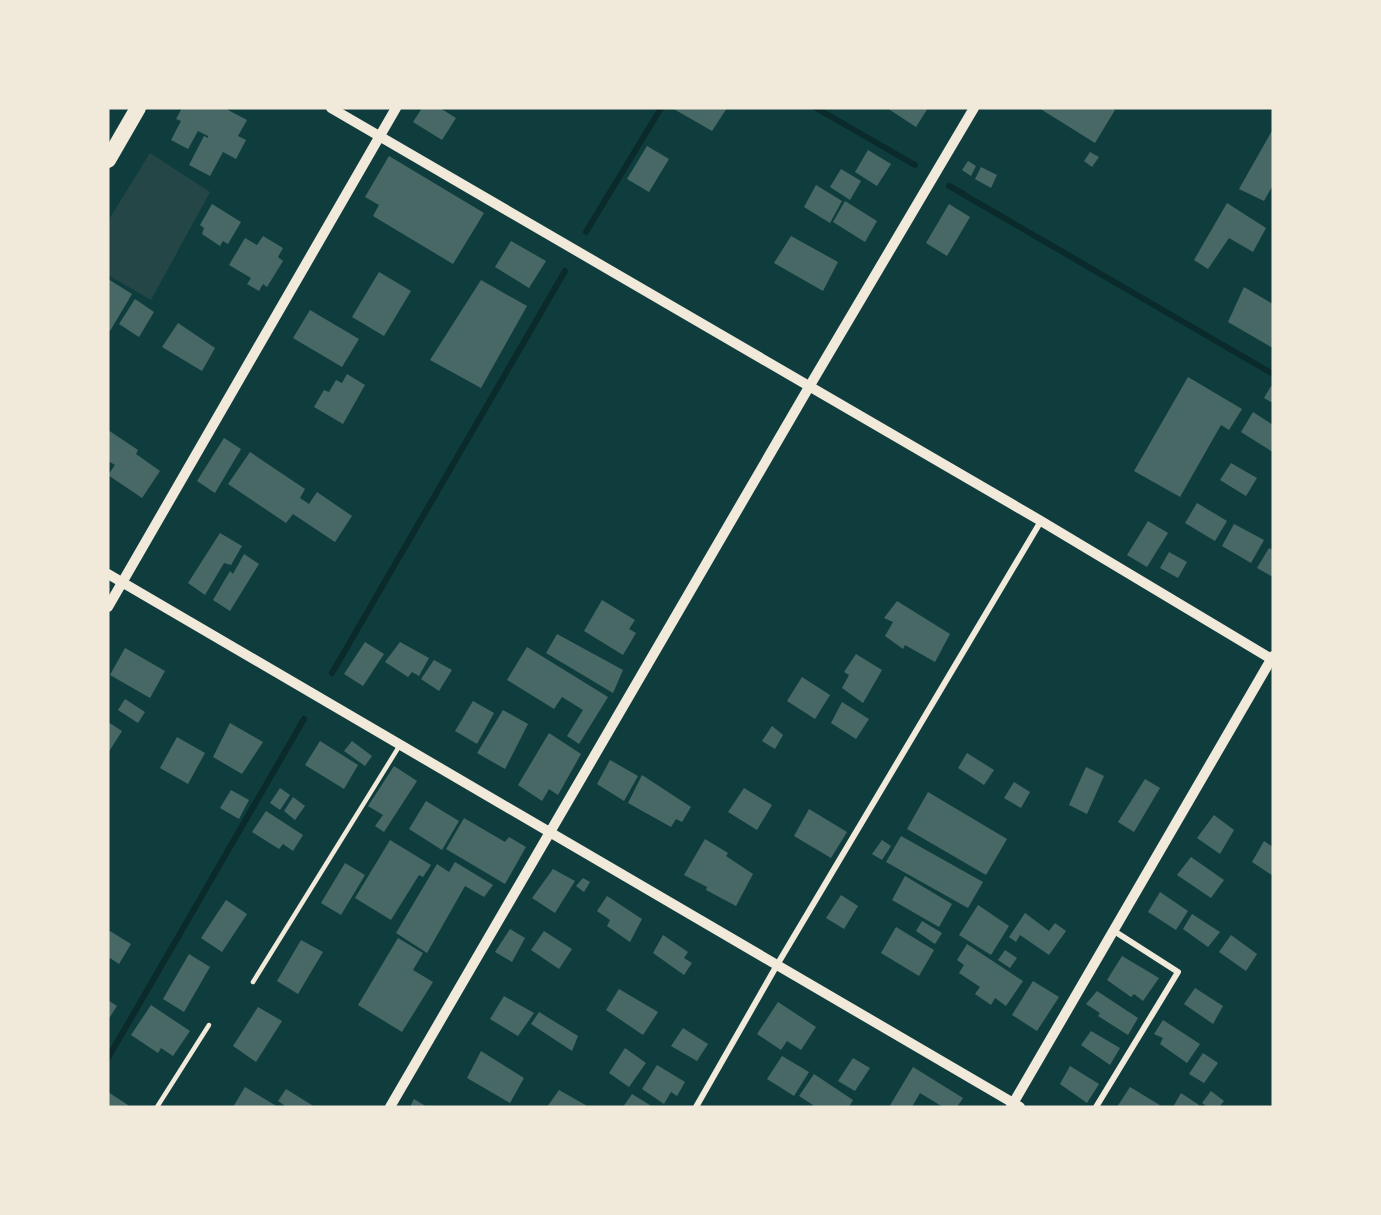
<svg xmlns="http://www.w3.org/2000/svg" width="1381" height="1215" font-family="'Fira Sans',sans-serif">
<rect width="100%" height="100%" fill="#0f3d3e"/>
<polygon fill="#244646" points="150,153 210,192 151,300 108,275 108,221"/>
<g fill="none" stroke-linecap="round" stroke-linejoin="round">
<g stroke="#0a2a2b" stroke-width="6">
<polyline points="816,108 915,165"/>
<polyline points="964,194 949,186 1273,374"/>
<polyline points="586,232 661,108"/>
<polyline points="332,673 565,271"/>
<polyline points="108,1058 304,719"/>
</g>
</g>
<g fill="#486865">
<polygon points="182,108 229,108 228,110 247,120 238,136 246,140 236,159 223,152 210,176 189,165 204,136 208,138 208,136 198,131 188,149 171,140 181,121 176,119"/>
<polygon points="422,108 440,108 456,118 442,140 413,122"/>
<polygon points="672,108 727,108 712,131"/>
<polygon points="887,108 928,108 916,127"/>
<polygon points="1039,108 1112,108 1115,110 1095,143"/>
<polygon points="1273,129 1273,185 1264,201 1239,189"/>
<polygon points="647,146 669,159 649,192 627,179"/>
<polygon points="868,150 891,164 877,186 855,172"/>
<polygon points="1090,152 1099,157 1092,167 1084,161"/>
<polygon points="389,156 484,213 453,264 373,216 379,205 365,197"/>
<polygon points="968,161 976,166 971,176 962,170"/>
<polygon points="981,167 997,175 991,188 975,179"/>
<polygon points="841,169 861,181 850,200 830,187"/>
<polygon points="816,185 842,201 830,223 804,207"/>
<polygon points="845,201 877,221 865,242 833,222"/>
<polygon points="1227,203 1266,228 1253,252 1229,238 1208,269 1194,260"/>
<polygon points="212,204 241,222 228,244 223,241 220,246 202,234 204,228 200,225"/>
<polygon points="949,204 970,217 947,256 926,243"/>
<polygon points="263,236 283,248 278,257 283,261 267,287 263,284 259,291 247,284 251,278 229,265 245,238 257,245"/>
<polygon points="791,236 838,262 823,291 774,263"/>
<polygon points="511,241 546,261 529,288 495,267"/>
<polygon points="379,272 411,291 384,336 352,317"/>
<polygon points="108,279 132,294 110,331 108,330"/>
<polygon points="481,280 527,306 481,388 430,360"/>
<polygon points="1244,287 1273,304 1273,348 1228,322"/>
<polygon points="135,299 154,312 139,337 119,324"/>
<polygon points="310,310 359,339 342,367 293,338"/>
<polygon points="178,323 215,348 202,371 162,347"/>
<polygon points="347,374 365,385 343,424 314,407 324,390 329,392 336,380 342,383"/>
<polygon points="1188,377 1242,409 1229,430 1221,425 1180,497 1134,471"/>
<polygon points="1271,386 1273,387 1273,403 1264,398"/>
<polygon points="1253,412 1273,425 1273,452 1241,432"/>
<polygon points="108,430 138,450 136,454 160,471 142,498 108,475 115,465 108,461"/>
<polygon points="224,438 241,449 215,493 197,481"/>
<polygon points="250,452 305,489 300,498 309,504 317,492 352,516 335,542 293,514 286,523 228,484"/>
<polygon points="1231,463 1257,478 1246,496 1220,480"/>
<polygon points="1197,503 1227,521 1215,541 1185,523"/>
<polygon points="1148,521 1168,533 1147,567 1127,555"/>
<polygon points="1234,524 1264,540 1251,563 1222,546"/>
<polygon points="220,533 242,546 231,565 224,563 205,595 188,583"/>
<polygon points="1269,548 1273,550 1273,577 1257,568"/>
<polygon points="1169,552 1187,562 1178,578 1160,568"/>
<polygon points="244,554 259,564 230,611 213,600 230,571 233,574"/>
<polygon points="602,600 635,620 629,629 636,633 623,655 584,631"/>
<polygon points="897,601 950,634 935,662 905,645 903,649 885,636 893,622 884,618"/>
<polygon points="557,634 623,670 613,693 546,653"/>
<polygon points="365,642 384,654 363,686 344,674"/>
<polygon points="400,642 429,658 419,676 412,672 408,677 385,662"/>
<polygon points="527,647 608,697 579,744 567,736 583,710 562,697 554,709 507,680"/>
<polygon points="125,648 165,671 150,698 110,675"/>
<polygon points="856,654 882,670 863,703 842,688 849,675 844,672"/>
<polygon points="434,660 452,670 439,691 421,679"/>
<polygon points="802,677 830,695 815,719 787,701"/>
<polygon points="125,699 145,712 138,723 118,710"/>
<polygon points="473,701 494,713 477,744 455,731"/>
<polygon points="842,702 869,719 856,739 831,723"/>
<polygon points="503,710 528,724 505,769 477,753"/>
<polygon points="108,722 122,731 108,753"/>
<polygon points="230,723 263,742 242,774 213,757"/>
<polygon points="772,726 783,735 775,749 762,741"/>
<polygon points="549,733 581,754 558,795 549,789 542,801 518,785"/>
<polygon points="177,737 205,753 188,784 160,768"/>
<polygon points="320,741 358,765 344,789 305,765"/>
<polygon points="352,741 372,756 365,766 344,751"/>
<polygon points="967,753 994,770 984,785 958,768"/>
<polygon points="610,760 638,776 624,801 597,784"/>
<polygon points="394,766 417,781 384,832 375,826 383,815 368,806"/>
<polygon points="1086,767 1104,776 1087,814 1069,805"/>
<polygon points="642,775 691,807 682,822 676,819 671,827 628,803"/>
<polygon points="1145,779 1160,788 1134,832 1118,822"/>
<polygon points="1014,782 1030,792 1021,808 1004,798"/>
<polygon points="280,788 290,795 280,810 270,803"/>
<polygon points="744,788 772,805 757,830 728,812"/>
<polygon points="231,790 249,800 239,819 220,808"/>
<polygon points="928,792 1007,839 986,875 907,829"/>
<polygon points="293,797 305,806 295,820 284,811"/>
<polygon points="426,801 459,821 442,850 409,829"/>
<polygon points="809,809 847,832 831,858 794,836"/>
<polygon points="266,811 303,835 293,851 283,844 279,849 252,832"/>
<polygon points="1214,815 1234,830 1220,854 1197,838"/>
<polygon points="464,818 505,842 509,837 526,847 505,884 446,849"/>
<polygon points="901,836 983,882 968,908 886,862"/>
<polygon points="705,839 728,853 726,856 753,874 736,906 706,890 707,887 684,875"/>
<polygon points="390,840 431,865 423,877 419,875 391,920 355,898"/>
<polygon points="882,840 891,846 882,860 872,854"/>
<polygon points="1264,841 1273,847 1273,876 1252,862"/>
<polygon points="1191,857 1224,880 1211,898 1177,875"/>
<polygon points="455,862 493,885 484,897 465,886 427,953 396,933 437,864 449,872"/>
<polygon points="345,863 365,875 341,915 321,903"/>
<polygon points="553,869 575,881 555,913 532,898"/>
<polygon points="905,876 952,904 939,927 892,900"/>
<polygon points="583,878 590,882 584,892 576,886"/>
<polygon points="1160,892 1188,911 1176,930 1148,912"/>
<polygon points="841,895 858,906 844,929 826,918"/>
<polygon points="607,896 642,919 630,942 607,926 610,920 597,911"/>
<polygon points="226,900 247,914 222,952 201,938"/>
<polygon points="978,905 1009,926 991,955 959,935"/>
<polygon points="1025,913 1049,931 1055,923 1066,931 1049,955 1020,935 1016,942 1009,937"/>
<polygon points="1192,914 1220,932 1208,947 1183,929"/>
<polygon points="922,921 942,933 935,944 916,931"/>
<polygon points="896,927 934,950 919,976 881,953"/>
<polygon points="510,929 525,938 512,962 495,952"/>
<polygon points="110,931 131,944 119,964 110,958 108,961 108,934"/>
<polygon points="544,931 572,949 559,969 531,950"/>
<polygon points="663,935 688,952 684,958 692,963 684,975 653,953"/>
<polygon points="1231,935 1257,954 1246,971 1219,952"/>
<polygon points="398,938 423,953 413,970 433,982 402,1032 358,1005"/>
<polygon points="301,940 323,952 298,994 277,981"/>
<polygon points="967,944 1023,981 1006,1006 995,998 991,1005 975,994 980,987 959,973 964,965 957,960"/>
<polygon points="1005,950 1017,958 1010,968 998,960"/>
<polygon points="189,954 210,967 184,1012 163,999"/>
<polygon points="1122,956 1159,978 1143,1001 1134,994 1131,997 1107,980"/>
<polygon points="1033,981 1059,997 1037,1031 1012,1015"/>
<polygon points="1195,988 1223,1006 1213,1024 1184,1004"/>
<polygon points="619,989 658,1012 643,1035 606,1010"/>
<polygon points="1097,991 1138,1018 1128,1035 1098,1016 1100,1013 1086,1004"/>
<polygon points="504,996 534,1013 518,1036 490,1019"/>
<polygon points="108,1000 117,1006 108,1020"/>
<polygon points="778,1002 816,1027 801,1050 787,1041 781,1050 757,1034"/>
<polygon points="151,1005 190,1031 173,1056 161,1048 158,1053 131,1035"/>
<polygon points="258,1007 282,1021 256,1062 233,1046"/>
<polygon points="539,1012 578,1036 572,1051 531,1024"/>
<polygon points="1163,1020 1200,1044 1187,1063 1160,1044 1163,1038 1154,1034"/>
<polygon points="683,1028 708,1044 697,1061 671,1046"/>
<polygon points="1091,1031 1120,1048 1110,1065 1081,1045"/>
<polygon points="625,1048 646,1063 629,1087 609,1073"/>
<polygon points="481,1051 524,1078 510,1103 467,1078"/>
<polygon points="1203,1053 1218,1063 1204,1083 1189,1074"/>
<polygon points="782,1056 809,1072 794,1096 767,1079"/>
<polygon points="853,1058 870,1068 855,1091 838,1081"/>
<polygon points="657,1065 685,1082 677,1096 671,1092 664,1104 642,1089"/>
<polygon points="1070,1066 1099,1084 1087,1103 1060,1084"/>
<polygon points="913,1067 963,1098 957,1107 943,1107 920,1093 912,1107 889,1107"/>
<polygon points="814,1074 853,1100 849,1107 816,1107 799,1096"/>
<polygon points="245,1087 278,1107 233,1107"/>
<polygon points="1130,1087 1163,1107 1117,1107"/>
<polygon points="286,1089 315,1107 287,1107 278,1101"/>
<polygon points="559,1090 589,1107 547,1107"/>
<polygon points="1211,1091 1224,1101 1219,1107 1208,1107 1202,1103"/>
<polygon points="108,1092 128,1105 127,1107 108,1107"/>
<polygon points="1181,1093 1199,1105 1198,1107 1173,1107"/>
<polygon points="632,1094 653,1107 623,1107"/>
<polygon points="414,1099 427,1107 410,1107"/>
</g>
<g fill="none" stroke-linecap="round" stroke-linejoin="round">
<g stroke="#f1e9da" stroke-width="4.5">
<polyline points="253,982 400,745"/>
<polyline points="157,1107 209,1025"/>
</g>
<g stroke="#f1e9da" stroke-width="6">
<polyline points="696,1107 777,965 1041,521"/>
<polyline points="1096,1107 1178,972 1114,931"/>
</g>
<g stroke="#f1e9da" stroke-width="10">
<polyline points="331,108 1041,521 1273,660"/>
<polyline points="108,574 1020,1107"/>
<polyline points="108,607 396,108"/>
<polyline points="390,1107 809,387 974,108"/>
<polyline points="1011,1107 1273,656"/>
</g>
<polyline stroke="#f1e9da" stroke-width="16" points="108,160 138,108"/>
</g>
<rect width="1381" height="1215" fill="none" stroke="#f1e9da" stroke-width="219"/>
</svg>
